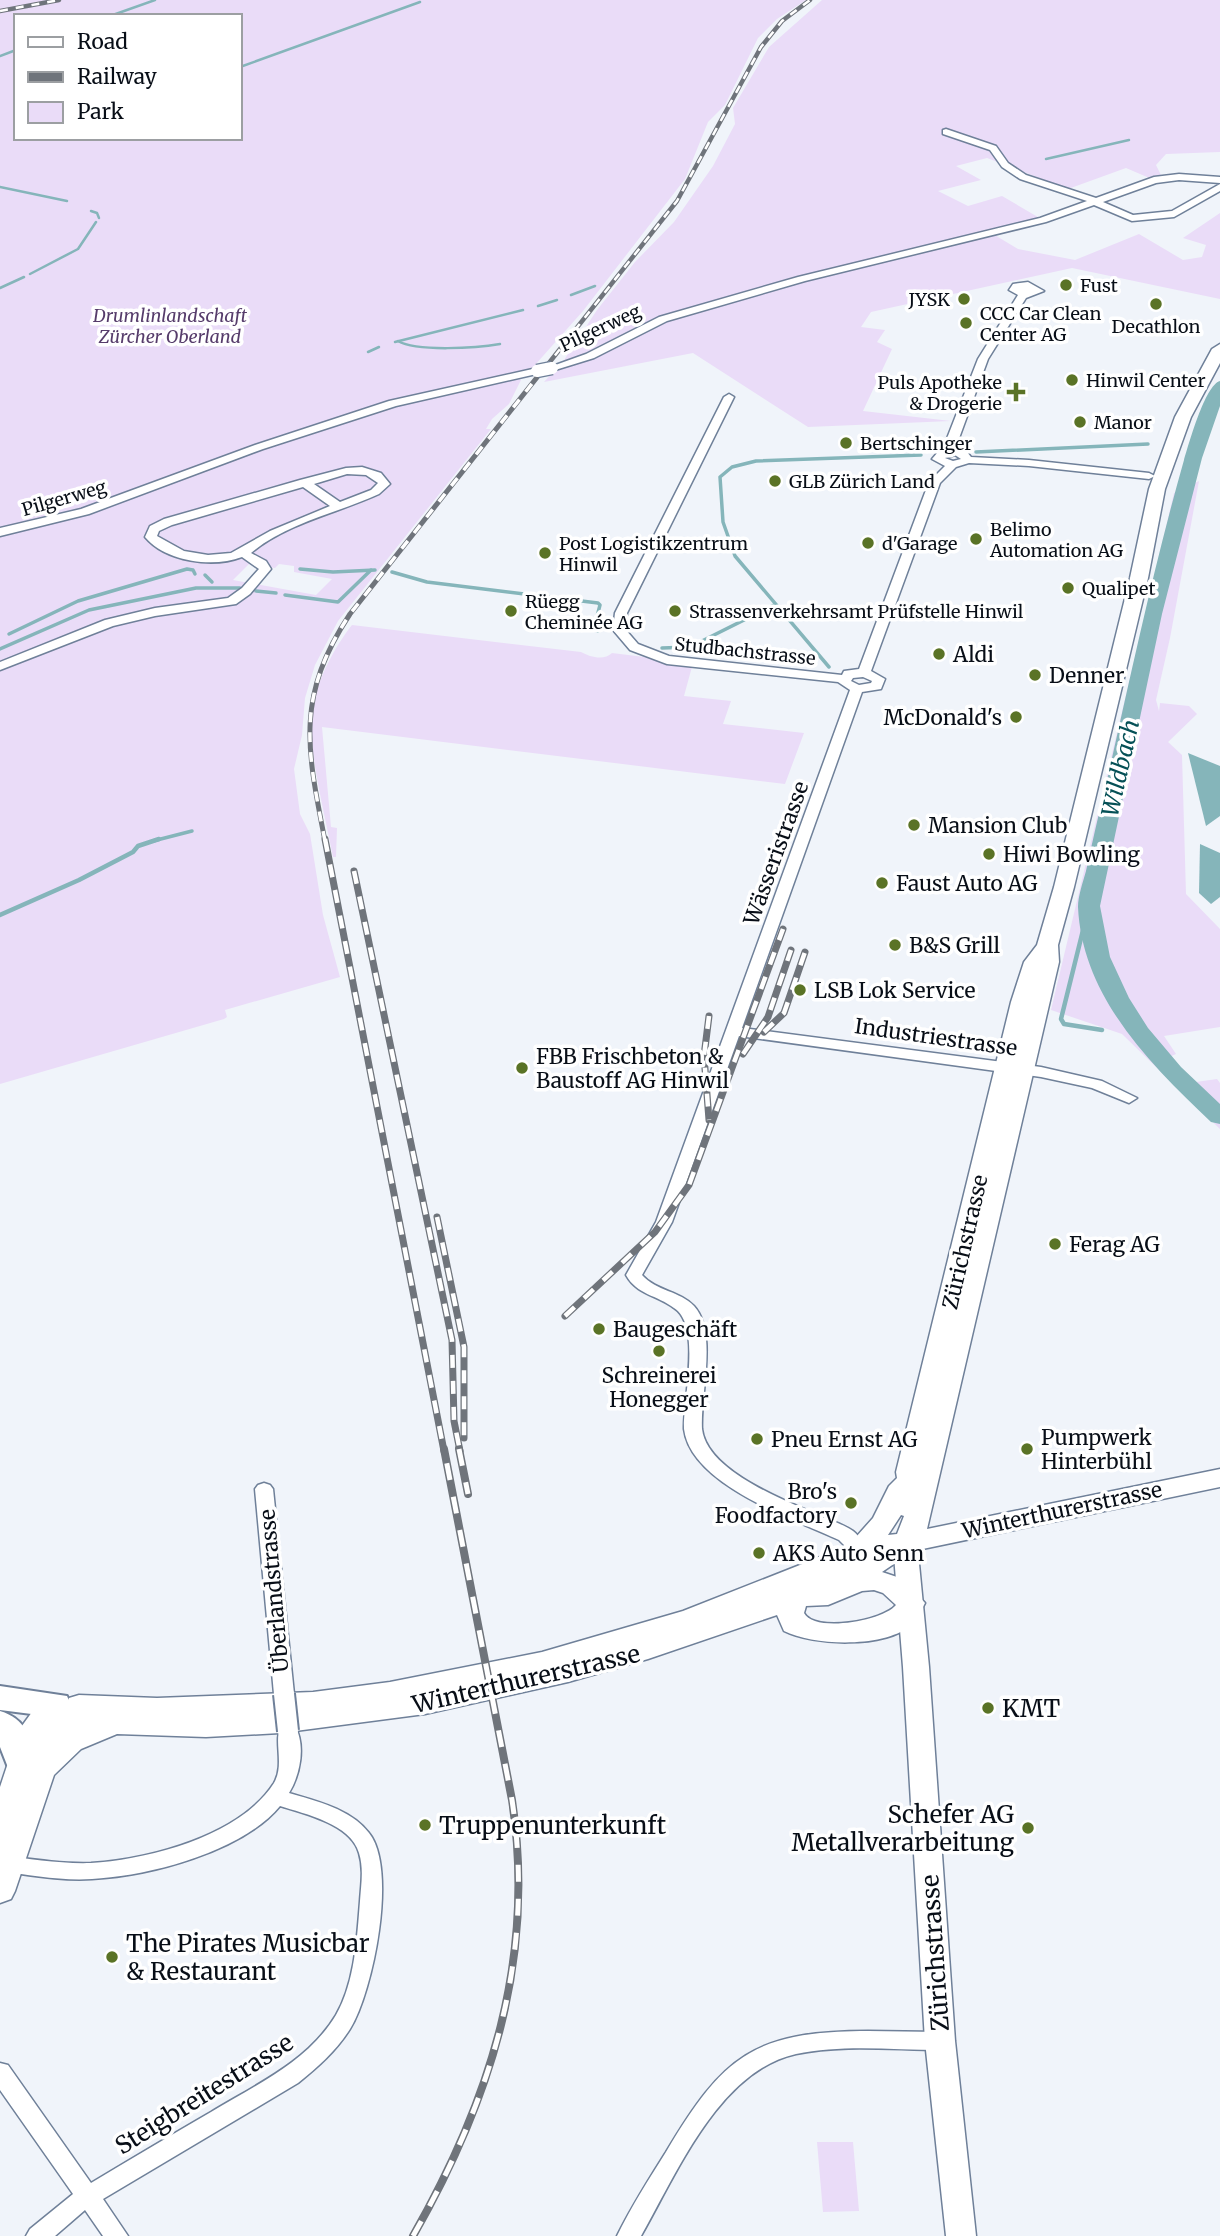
<svg xmlns="http://www.w3.org/2000/svg" width="1220" height="2236" viewBox="0 0 1220 2236" font-family="Merriweather,serif">
<rect width="100%" height="100%" fill="#f0f4fa"/>
<g fill="#eadcf8" fill-rule="evenodd">
<path d="M0 0H806L777 19 758 38 725 105 708 122 685 179 583 311 527 374 518 378 521 380 509 404 492 419 486 429H491L338 621 315 665 305 698 302 735 294 769 300 814 310 834 323 915 340 977 225 1010 227 1017 224 1019 0 1084ZM16 16H240V138H16ZM249 564 275 568 279 564 294 566V572L332 579 316 595 233 580Z"/>
<path d="M822 0H1220V152L1166 154 1156 165 1162 177 1154 180 1126 168 1068 189 987 158 956 166 981 180 938 191 968 206 1002 196 1043 220 993 234 1018 249 1075 260 1139 234 1183 260 1202 257 1206 245 1183 238 1220 213V299L1072 268 871 312 861 327 885 330 877 342 892 349 863 411 951 421 808 427 693 353 544 382 564 360 597 310 635 262 674 222 713 166 735 124 733 108 769 47Z"/>
<path d="M1199 481 1170 638 1156 700 1159 711 1160 703 1189 706 1197 714 1168 742 1182 755 1186 894 1220 929V1027L1164 1036 1176 1054 1169 1057 1196 1082 1217 1079 1220 1083V1129L1122 1034 1051 1010 1174 493Z"/>
<path d="M352 625 581 652C590 657 604 661 612 653L693 663 684 696 731 701 723 724 804 733 785 784 322 727 331 827 337 828 336 857H333C326 819 306 743 312 708 317 681 335 646 352 625Z"/>
<path d="M817 2142H853L859 2211 823 2212Z"/>
</g>
<g fill="#85b5ba">
<path d="M1188 753 1220 766V816L1206 826Z"/>
<path d="M1200 844 1220 853V897L1211 904 1199 893Z"/>
</g>
<g fill="none" stroke-linecap="round" stroke-linejoin="round">
<g stroke="#85b5ba" stroke-width="2.5">
<path d="M110 16 155 0"/>
<path d="M0 56 16 50"/>
<path d="M240 67 420 2"/>
<path d="M1046 159 1129 140"/>
<path d="M0 187 67 201"/>
<path d="M91 211 97 213 99 218"/>
<path d="M30 274 78 249 96 222"/>
<path d="M0 288 24 277"/>
<path d="M571 295 595 286"/>
<path d="M538 306 557 300"/>
<path d="M398 341C417 352 477 348 500 344"/>
<path d="M395 342 523 310"/>
<path d="M368 352 379 347"/>
</g>
<g stroke="#85b5ba" stroke-width="3.5">
<path d="M976 452 1148 444"/>
<path d="M300 569 333 572 375 570"/>
<path d="M392 572 427 582 598 603 600 605 595 624 598 631"/>
<path d="M205 575 212 582"/>
<path d="M256 591 276 593"/>
<path d="M285 595 338 602 371 570"/>
<path d="M9 634 78 601 187 569 193 570 195 574"/>
<path d="M662 648 690 647 774 605"/>
<path d="M0 649 89 610 196 588H240"/>
<path d="M829 667 735 556 723 522 720 477 732 467 756 461 921 455"/>
<path d="M153 841 192 831"/>
</g>
<g stroke="#85b5ba" stroke-width="4.5">
<path d="M1089 906 1061 1019 1064 1024 1102 1030"/>
<path d="M0 915 79 880 133 852 138 846 159 839"/>
</g>
<path fill="#85b5ba" fill-rule="evenodd" d="M1220 381V406L1202 458 1162 614 1100 906 1110 957 1129 998 1148 1028 1181 1067 1220 1104V1124L1211 1122C1151 1065 1082 997 1078 907 1078 896 1083 882 1086 871 1092 844 1098 816 1105 789 1130 679 1153 569 1184 460 1189 444 1205 385 1220 381Z"/>
<defs>
<g id="minor">
<path d="M946 129 996 146 1008 163 1026 175 1096 198 1154 177 1179 174 1220 177V183L1179 180 1156 183 1103 202 1133 215 1172 211 1220 184V191L1174 217 1132 221 1094 205 1046 222 805 281 667 321 594 358 552 371 547 368 586 354 659 317 798 277 1040 218 1087 201 1020 179 1002 167 990 150 943 134V130Z"/>
<path d="M1028 282 1044 291 1026 298 988 359 958 441 960 450 967 452 971 457 1029 460 1149 473 1155 476 1149 479 1029 466 969 463 956 467 940 483 871 671 885 679 881 689 862 692 742 1028 1041 1067 1102 1081 1137 1098 1129 1103 1092 1088 1041 1077 739 1036 672 1222 642 1275C656 1291 680 1291 694 1306 718 1332 700 1395 702 1429 707 1471 784 1500 818 1515 829 1520 843 1524 853 1531 861 1537 866 1549 861 1559H847L844 1545 839 1540C794 1519 691 1485 684 1429 683 1398 702 1326 674 1308 657 1295 637 1295 626 1275L656 1222 850 690 838 682 667 664 630 650 613 630 615 613 724 397 729 394 734 397 627 613 625 629 638 644 669 656 842 675 844 671 859 669 929 482 945 466 932 459 938 452 949 450 946 441 978 359 1018 295 1009 290 1013 284ZM955 455 961 459 953 461 945 458ZM863 677 872 681 871 683 859 685 851 681 853 678Z"/>
<path d="M537 368 541 369V373L396 406 263 449 89 514 0 536V528L81 509 255 445 389 401Z"/>
<path d="M362 467 381 473 390 484 379 494C338 513 286 523 251 553L266 561 271 569 250 594 236 604 155 616 113 626 0 670V662L105 620 155 608 228 598 242 588 259 569 242 557C213 568 166 562 145 537L150 526 164 519 300 480 346 468ZM347 474 366 475 378 483 371 490 340 502 314 484ZM303 487 330 506 270 531 231 553 208 555 184 551 157 536 159 531 172 525Z"/>
<path d="M264 1483 270 1485 273 1489 294 1694 291 1699 284 1701 277 1699 274 1694 255 1489 258 1485Z"/>
<path d="M288 1724 295 1726C306 1746 300 1775 289 1793 316 1801 351 1809 369 1833 398 1869 373 1992 350 2029 336 2051 318 2067 298 2083L103 2199 128 2236H103L85 2210 55 2236H26L30 2229 73 2194 0 2090V2063L8 2065 91 2183C131 2159 171 2135 211 2112 255 2085 308 2062 336 2015 355 1982 357 1938 360 1901 361 1885 364 1869 359 1853 351 1824 305 1814 280 1806 242 1852 149 1876 92 1879 61 1881 30 1875 0 1871V1855C30 1859 61 1864 91 1863 150 1859 240 1836 274 1783 285 1764 273 1741 281 1726Z"/>
<path d="M868 2031 940 2032 948 2035 951 2041 948 2047 940 2050C893 2050 843 2044 796 2054 719 2071 677 2173 641 2236H617C631 2207 649 2179 666 2152 723 2056 754 2031 868 2031Z"/>
</g>
<path id="tertiary" d="M905 1534 914 1537 917 1543 929 1667 955 2041 976 2236H946L925 2041 903 1667 893 1543 896 1537Z"/>
<path id="secondary" d="M1220 344V363L1191 417 1165 489 1148 578 1074 887 1058 945 1059 962 927 1529 1220 1469V1487L913 1551 882 1572 903 1579 925 1603C921 1611 917 1620 910 1626 883 1648 814 1646 784 1631L777 1615 648 1659 568 1682 425 1714 280 1733 206 1737 117 1734 81 1749 54 1775 15 1891 11 1899 0 1903V1787L19 1730 40 1701 55 1696 67 1703 69 1698 79 1695 157 1698 313 1692 390 1682 542 1652 683 1611 848 1546 873 1518 889 1486 897 1478 896 1472 1011 1002 1024 962 1037 945 1054 887 1130 578 1149 489 1175 417 1212 349ZM901 1515 904 1516 897 1534 888 1535ZM874 1590 883 1593 896 1605C883 1621 814 1633 804 1613L806 1606 828 1605 862 1591Z"/>
<g id="trunk">
<path d="M0 1686 67 1696 71 1705 67 1714 55 1717 0 1710Z"/>
<path d="M0 1711C26 1719 30 1737 38 1761L33 1770 21 1774 9 1770 0 1747Z"/>
</g>
</defs>
<use href="#minor" stroke="#6f8099" stroke-width="3"/>
<use href="#tertiary" stroke="#6f8099" stroke-width="3"/>
<use href="#secondary" stroke="#6f8099" stroke-width="3"/>
<use href="#trunk" stroke="#6f8099" stroke-width="4"/>
<use href="#minor" fill="#fff" fill-rule="evenodd"/>
<use href="#tertiary" fill="#fff" fill-rule="evenodd"/>
<use href="#secondary" fill="#fff" fill-rule="evenodd"/>
<use href="#trunk" fill="#fff" fill-rule="evenodd"/>
<defs>
<g id="rail-far3">
<path d="M0 11 59 0"/>
<path d="M545 368 677 201 761 47 782 21 810 0"/>
</g>
<path id="rail-far2" d="M325 841C307 749 295 697 350 614L546 366"/>
<g id="rail-far1">
<path d="M325 839 444 1451"/>
<path d="M354 871 452 1340 454 1421 460 1451"/>
<path d="M709 1016 704 1056 709 1120"/>
<path d="M764 1032 784 1013 805 952"/>
<path d="M743 1054 768 1017 791 950"/>
<path d="M437 1217 464 1347V1438"/>
<path d="M565 1316 655 1232 689 1185 783 929"/>
</g>
<g id="rail">
<path d="M459 1449 468 1494"/>
<path d="M413 2236C491 2099 536 1958 512 1800L444 1449"/>
</g>
</defs>
<use href="#rail-far3" stroke="#6f747b" stroke-width="4.5"/>
<use href="#rail-far2" stroke="#6f747b" stroke-width="5"/>
<use href="#rail-far1" stroke="#6f747b" stroke-width="7"/>
<use href="#rail" stroke="#6f747b" stroke-width="8"/>
<use href="#rail-far3" stroke="#fff" stroke-width="2.5" stroke-dasharray="8" stroke-linecap="butt"/>
<use href="#rail-far2" stroke="#fff" stroke-width="3.5" stroke-dasharray="10" stroke-linecap="butt"/>
<use href="#rail-far1" stroke="#fff" stroke-width="4.5" stroke-dasharray="13" stroke-linecap="butt"/>
<use href="#rail" stroke="#fff" stroke-width="5" stroke-dasharray="17" stroke-linecap="butt"/>
<defs>
<path id="minor-bridge-far1" d="M537 371 552 368"/>
<path id="minor-bridge" d="M284 1694 288 1731"/>
</defs>
<use href="#minor-bridge-far1" stroke="#6f8099" stroke-width="15" stroke-linecap="butt"/>
<use href="#minor-bridge" stroke="#6f8099" stroke-width="24" stroke-linecap="butt"/>
<use href="#minor-bridge-far1" stroke="#fff" stroke-width="12"/>
<use href="#minor-bridge" stroke="#fff" stroke-width="20"/>
</g>
<g fill="#5a7326" stroke="#fff" stroke-width="2.5">
<circle cx="1066" cy="285" r="7"/>
<circle cx="964" cy="299" r="7"/>
<circle cx="1156" cy="304" r="7"/>
<circle cx="966" cy="323" r="7"/>
<circle cx="1072" cy="380" r="7"/>
<path d="M1012.5 381.5h7v7h7v7h-7v7h-7v-7h-7v-7h7z"/>
<circle cx="1080" cy="422" r="7"/>
<circle cx="846" cy="443" r="7"/>
<circle cx="775" cy="481" r="7"/>
<circle cx="976" cy="539" r="7"/>
<circle cx="868" cy="543" r="7"/>
<circle cx="545" cy="553" r="7"/>
<circle cx="1068" cy="588" r="7"/>
<circle cx="511" cy="611" r="7"/>
<circle cx="675" cy="611" r="7"/>
<circle cx="939" cy="654" r="7"/>
<circle cx="1035" cy="675" r="7"/>
<circle cx="1016" cy="717" r="7"/>
<circle cx="914" cy="825" r="7"/>
<circle cx="989" cy="854" r="7"/>
<circle cx="882" cy="883" r="7"/>
<circle cx="895" cy="945" r="7"/>
<circle cx="800" cy="990" r="7"/>
<circle cx="522" cy="1068" r="7"/>
<circle cx="1055" cy="1244" r="7"/>
<circle cx="599" cy="1329" r="7"/>
<circle cx="659" cy="1351" r="7"/>
<circle cx="757" cy="1439" r="7"/>
<circle cx="1027" cy="1449" r="7"/>
<circle cx="851" cy="1503" r="7"/>
<circle cx="759" cy="1553" r="7"/>
<circle cx="988" cy="1708" r="7"/>
<circle cx="425" cy="1825" r="7"/>
<circle cx="1028" cy="1828" r="7"/>
<circle cx="112" cy="1957" r="7"/>
</g>
<g text-anchor="middle" dominant-baseline="central" stroke-width="7" stroke-linejoin="round" paint-order="stroke">
<g font-size="18" fill="#080e17" stroke="#fff" text-anchor="start">
<text x="1080" y="285">Fust</text>
<text x="950" y="299" text-anchor="end">JYSK</text>
<text x="980" y="313">CCC Car Clean<tspan x="980" dy="21">Center AG</tspan></text>
<text x="1156" y="326" text-anchor="middle">Decathlon</text>
<text x="1086" y="380">Hinwil Center</text>
<text x="1002" y="382" text-anchor="end">Puls Apotheke<tspan x="1002" dy="21">&amp; Drogerie</tspan></text>
<text x="1094" y="422">Manor</text>
<text x="860" y="443">Bertschinger</text>
<text x="789" y="481">GLB Zürich Land</text>
<text x="990" y="529">Belimo<tspan x="990" dy="21">Automation AG</tspan></text>
<text x="559" y="543">Post Logistikzentrum<tspan x="559" dy="21">Hinwil</tspan></text>
<text x="882" y="543">d'Garage</text>
<text x="1082" y="588">Qualipet</text>
<text x="525" y="601">Rüegg<tspan x="525" dy="21">Cheminée AG</tspan></text>
<text x="689" y="611">Strassenverkehrsamt Prüfstelle Hinwil</text>
</g>
<g font-size="18" font-style="italic" fill="#563c6b" stroke="#fff">
<text x="170" y="315">Drumlinlandschaft<tspan x="170" dy="21">Zürcher Oberland</tspan></text>
</g>
<g font-size="18" fill="#080e17" stroke="#fff">
<text transform="translate(600 328) rotate(-25)">Pilgerweg</text>
<text transform="translate(64 498) rotate(-16)">Pilgerweg</text>
<text transform="translate(745 651) rotate(6)">Studbachstrasse</text>
</g>
<g font-size="21" fill="#080e17" stroke="#fff" text-anchor="start">
<text x="953" y="654">Aldi</text>
<text x="1049" y="675">Denner</text>
<text x="1002" y="717" text-anchor="end">McDonald's</text>
<text x="928" y="825">Mansion Club</text>
<text x="1003" y="854">Hiwi Bowling</text>
<text x="896" y="883">Faust Auto AG</text>
<text x="909" y="945">B&amp;S Grill</text>
<text x="814" y="990">LSB Lok Service</text>
<text x="536" y="1056">FBB Frischbeton &amp;<tspan x="536" dy="24">Baustoff AG Hinwil</tspan></text>
<text x="1069" y="1244">Ferag AG</text>
<text x="613" y="1329">Baugeschäft</text>
<text x="659" y="1375" text-anchor="middle">Schreinerei<tspan x="659" dy="24">Honegger</tspan></text>
<text x="1041" y="1437">Pumpwerk<tspan x="1041" dy="24">Hinterbühl</tspan></text>
<text x="771" y="1439">Pneu Ernst AG</text>
<text x="837" y="1491" text-anchor="end">Bro's<tspan x="837" dy="24">Foodfactory</tspan></text>
<text x="773" y="1553">AKS Auto Senn</text>
</g>
<g font-size="21" fill="#080e17" stroke="#fff">
<text transform="translate(776 853) rotate(-70)">Wässeristrasse</text>
<text transform="translate(936 1037) rotate(8)">Industriestrasse</text>
<text transform="translate(965 1242) rotate(-77)">Zürichstrasse</text>
<text transform="translate(1062 1510) rotate(-12)">Winterthurerstrasse</text>
<text transform="translate(274 1591) rotate(-95)">Überlandstrasse</text>
</g>
<g font-size="23" font-style="italic" fill="#055056" stroke="#fff">
<text transform="translate(1120 768) rotate(-77)">Wildbach</text>
</g>
<g font-size="24" fill="#080e17" stroke="#fff">
<text transform="translate(526 1679) rotate(-13)">Winterthurerstrasse</text>
<text transform="translate(935 1953) rotate(-94)">Zürichstrasse</text>
<text transform="translate(204 2094) rotate(-32)">Steigbreitestrasse</text>
</g>
<g font-size="24" fill="#080e17" stroke="#fff" text-anchor="start">
<text x="1002" y="1708">KMT</text>
<text x="1014" y="1814" text-anchor="end">Schefer AG<tspan x="1014" dy="28">Metallverarbeitung</tspan></text>
<text x="439" y="1825">Truppenunterkunft</text>
<text x="126" y="1943">The Pirates Musicbar<tspan x="126" dy="28">&amp; Restaurant</tspan></text>
</g>
</g>
<rect x="14" y="14" width="228" height="126" fill="#ffffff" stroke="#9c9fa2" stroke-width="2"/>
<rect x="28" y="37" width="35" height="10" fill="#ffffff" stroke="#9c9fa2" stroke-width="2"/>
<text x="77" y="49" font-size="21" fill="#080e17">Road</text>
<rect x="28" y="72" width="35" height="10" fill="#6f747b" stroke="#9c9fa2" stroke-width="2"/>
<text x="77" y="84" font-size="21" fill="#080e17">Railway</text>
<rect x="28" y="102" width="35" height="21" fill="#eadcf8" stroke="#9c9fa2" stroke-width="2"/>
<text x="77" y="119" font-size="21" fill="#080e17">Park</text>
</svg>
